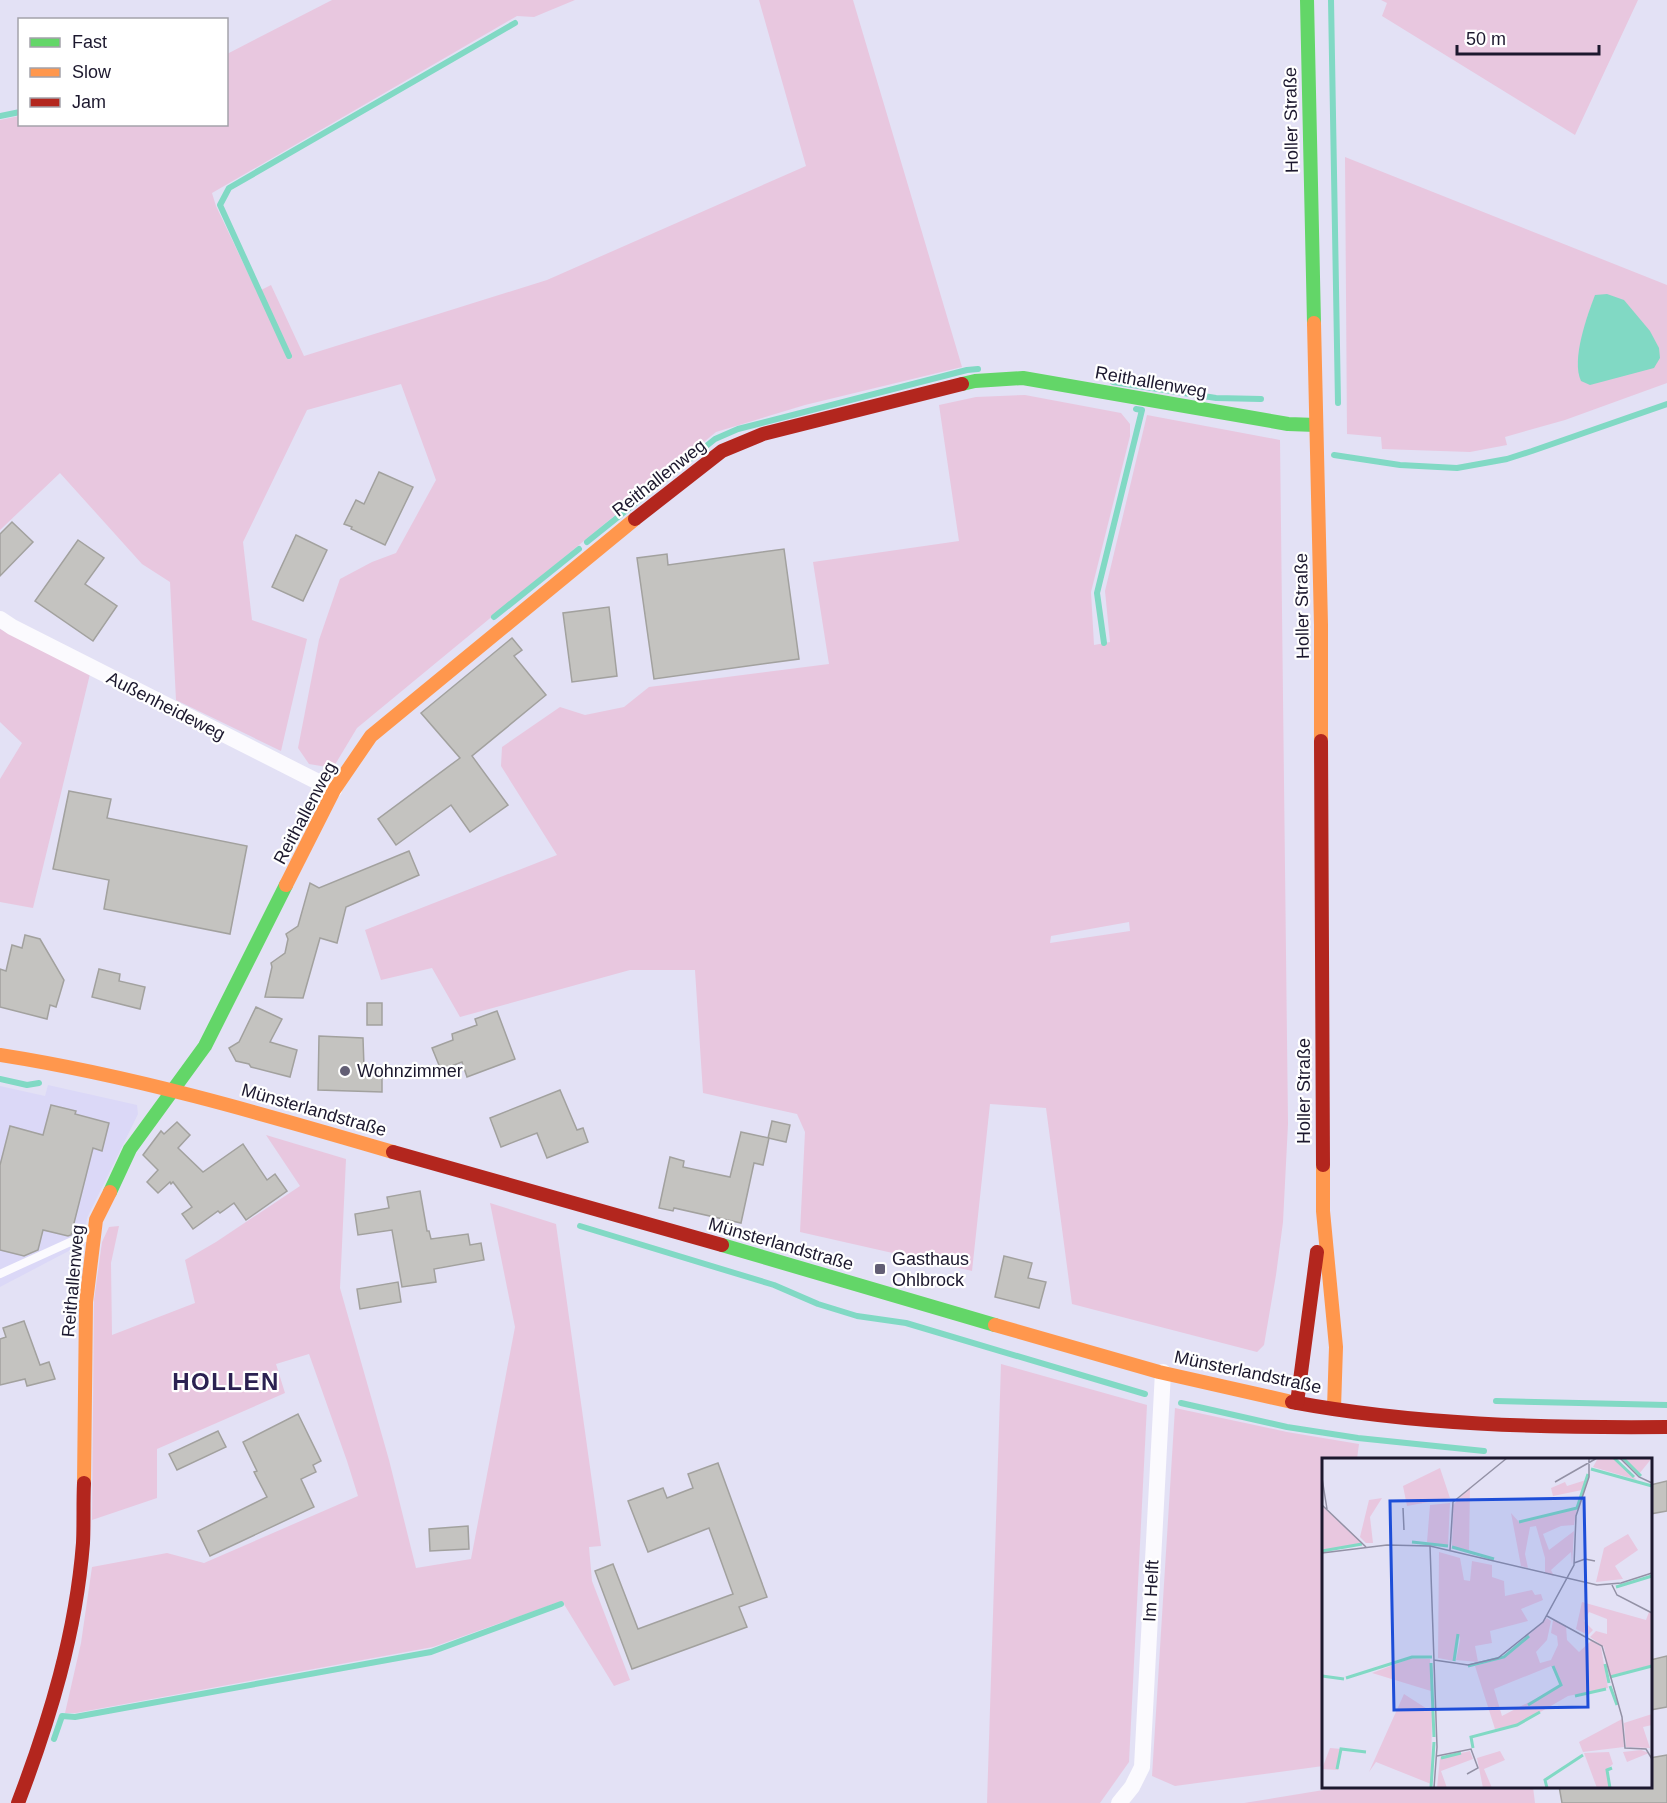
<svg xmlns="http://www.w3.org/2000/svg" width="1667" height="1803" viewBox="0 0 1667 1803" font-family="Helvetica,sans-serif">
<rect width="100%" height="100%" fill="#e3e1f5"/>
<path fill="#dbd8f7" d="M48 1085 137 1105 138 1114 87 1218 82 1244 0 1287V1086L45 1096Z"/>
<g fill="#e8c7df" fill-rule="evenodd">
<path d="M332 0H575L534 17 517 16 212 193 216 206 257 292 271 285 304 356 547 280 806 166 759 0H853L962 367 805 405 716 432 357 728 333 768 309 764 298 748 319 640 340 579 372 562 396 553 436 480 401 384 307 410 243 542 252 620 307 639 281 751 176 700 170 582 142 564 60 473 0 530V120L19 116 20 124H226L227 54Z"/>
<path d="M1381 0H1638L1575 135 1382 16 1387 3Z"/>
<path d="M1345 157 1667 285V383L1565 420 1505 437 1507 445 1470 452 1382 449 1381 437 1347 434Z"/>
<path d="M1025 395 1121 413 1130 424V436L1091 592 1094 645 1110 642 1105 591 1147 415 1280 440 1288 1124 1283 1222 1276 1275 1264 1345 1257 1352 1072 1304 1046 1108 990 1104 972 1271 800 1232 805 1132 797 1114 703 1093 695 970H630L460 1017 432 968 381 980 365 930 557 855 501 766 502 747 560 707 585 715 624 707 649 687 829 664 813 562 959 541 939 405 976 397ZM1129 922 1130 931 1050 943 1051 936Z"/>
<path d="M0 629 90 674 33 908 0 902V779L22 743 0 722Z"/>
<path d="M266 1135 346 1159 340 1288 389 1460 416 1568 471 1559 515 1327 490 1203 556 1224 601 1546 589 1547 592 1581 630 1680 614 1686 562 1601 433 1647 76 1713H65L81 1643 92 1567 167 1553 204 1563 358 1496 347 1461 309 1354 276 1364 285 1393 157 1449V1498L92 1520 94 1300 102 1242 109 1227 119 1226 111 1263 112 1335 195 1303 185 1260 216 1242 300 1186Z"/>
<path d="M1001 1364 1147 1405 1129 1762 1100 1803H987Z"/>
<path d="M1175 1408 1287 1432 1359 1444 1357 1459 1324 1460 1323 1766 1175 1786 1152 1776Z"/>
<path d="M1348 1786 1533 1787 1535 1803H1244Z"/>
</g>
<path fill="#81d9c4" d="M1607 294 1624 300 1650 331 1659 348 1660 358 1654 368 1590 385 1581 381C1571 360 1587 316 1595 295Z"/>
<g fill="none" stroke-linecap="round" stroke-linejoin="round">
<g stroke="#81d9c4" stroke-width="6">
<path d="M1331 0 1338 403"/>
<path d="M0 116 20 112"/>
<path d="M289 356 220 205 229 188 515 23"/>
<path d="M1113 382 1216 398 1261 399"/>
<path d="M1334 455 1400 465 1457 468 1507 459 1532 451 1667 404"/>
<path d="M587 542 715 439 738 429 967 370 978 369"/>
<path d="M494 617 579 549"/>
<path d="M1104 643 1097 593 1142 410 1136 409"/>
<path d="M0 1079 27 1085 39 1083"/>
<path d="M580 1226 774 1285 818 1304 857 1316 906 1323 1145 1394"/>
<path d="M1496 1401 1667 1405"/>
<path d="M1181 1403 1287 1427 1358 1438 1484 1451"/>
<path d="M54 1739 62 1716 75 1717 431 1652 561 1604"/>
</g>
</g>
<g fill="#c4c3c0" stroke="#a2a19e" stroke-width="1.5">
<path d="M379 472 413 487 385 545 351 529 352 527 344 524 356 500 364 504Z"/>
<path d="M12 522 33 542 0 576V534Z"/>
<path d="M296 535 327 550 303 601 272 587Z"/>
<path d="M78 540 104 558 85 584 117 606 93 641 35 601Z"/>
<path d="M784 549 799 659 654 679 637 558 667 554 668 565Z"/>
<path d="M609 607 617 676 572 682 563 613Z"/>
<path d="M512 638 522 650 514 656 546 695 472 756 508 805 470 832 451 805 396 845 378 819 460 758 421 713Z"/>
<path d="M69 791 111 799 107 818 247 846 230 934 104 909 109 880 53 869Z"/>
<path d="M409 851 419 875 346 907 337 943 320 938 303 998 265 997 272 967 271 963 285 953 288 939 286 934 298 926 310 883 319 888Z"/>
<path d="M25 935 40 939 64 980 56 1007 50 1005 47 1019 0 1007V969L6 971 12 945 22 948Z"/>
<path d="M99 969 120 974 119 981 145 987 140 1009 92 997Z"/>
<rect x="367" y="1003" width="15" height="22"/>
<path d="M256 1007 282 1019 270 1042 297 1050 290 1077 251 1067 249 1064 236 1061 229 1048 239 1042Z"/>
<path d="M497 1011 515 1059 467 1077 462 1062 441 1070 432 1048 453 1040 452 1034 477 1025 475 1019Z"/>
<path d="M319 1036 363 1038 364 1067 382 1068V1092L318 1090Z"/>
<path d="M560 1090 577 1130 583 1128 588 1142 547 1158 537 1133 501 1147 490 1118Z"/>
<path d="M51 1105 76 1111 75 1114 109 1123 102 1151 93 1148 71 1235 68 1236 43 1230 38 1250 24 1256 0 1250V1165L10 1126 43 1135Z"/>
<path d="M772 1121 790 1125 786 1142 768 1138Z"/>
<path d="M177 1122 190 1135 178 1148 203 1172 243 1144 267 1180 275 1174 287 1191 246 1220 234 1203 220 1213 218 1211 193 1229 182 1214 192 1207 173 1182 171 1184 170 1182 158 1193 147 1182 158 1170 143 1155 161 1131 164 1134Z"/>
<path d="M741 1132 769 1138 763 1165 754 1163 741 1223 674 1208 673 1211 659 1208 670 1157 684 1161 683 1167 730 1177Z"/>
<path d="M420 1191 427 1231H429L431 1239 468 1234 470 1245 481 1243 484 1260 434 1269 436 1282 402 1287 392 1230 358 1235 355 1214 389 1208 387 1197Z"/>
<path d="M1004 1256 1032 1263 1028 1278 1046 1282 1039 1308 995 1297Z"/>
<path d="M398 1282 401 1302 360 1309 357 1289Z"/>
<path d="M24 1321 40 1365 49 1362 55 1379 27 1386 25 1379 0 1385V1339L6 1337 3 1328Z"/>
<path d="M298 1414 321 1461 313 1465 316 1472 301 1479 314 1507 210 1556 198 1531 267 1497 254 1472 257 1471 243 1442Z"/>
<path d="M218 1431 226 1447 177 1470 169 1454Z"/>
<path d="M718 1463 767 1597 739 1607 747 1627 632 1669 595 1571 613 1564 638 1629 733 1594 709 1528 648 1552 628 1501 663 1488 667 1498 693 1488 688 1474Z"/>
<path d="M1667 1481V1511L1650 1514V1485Z"/>
<path d="M468 1526 469 1549 430 1551 429 1529Z"/>
<path d="M1667 1656V1707L1650 1710V1660Z"/>
<path d="M1667 1755V1803H1562L1559 1786H1650V1758Z"/>
</g>
<g fill="none" stroke-linecap="round" stroke-linejoin="round">
<path stroke="#fbfafe" stroke-width="8" d="M0 1274 79 1238H93"/>
<g stroke="#fbfafe" stroke-width="16">
<path d="M0 619 12 627 334 790"/>
<path d="M1119 1803 1132 1787 1142 1767 1163 1372"/>
</g>
<g stroke="#63d668" stroke-width="14">
<path d="M1307 0 1314 323"/>
<path d="M962 384 975 381 1023 378 1288 424 1316 425"/>
<path d="M110 1192 130 1149 205 1046 286 885"/>
<path d="M722 1245 995 1325"/>
</g>
<g stroke="#ff974d" stroke-width="14">
<path d="M1314 323 1321 625V741"/>
<path d="M286 885 334 790 371 736 635 519"/>
<path d="M0 1055C134 1076 263 1114 393 1152"/>
<path d="M1323 1165V1211L1336 1347 1334 1408"/>
<path d="M995 1325 1159 1372 1292 1402"/>
<path d="M84 1483 86 1302 96 1220 110 1192"/>
</g>
<g stroke="#b3261e" stroke-width="14">
<path d="M635 519 722 451 763 434 962 384"/>
<path d="M1321 741 1323 1165"/>
<path d="M393 1152 722 1245"/>
<path d="M1292 1402C1415 1425 1542 1428 1667 1427"/>
<path d="M1297 1403 1317 1252"/>
<path d="M18 1803C50 1719 76 1633 83 1543 84 1523 83 1503 84 1483"/>
</g>
</g>
<g fill="#625e74" stroke="#fff" stroke-width="2">
<circle cx="345" cy="1071" r="6"/>
<rect x="874" y="1263" width="12" height="12" rx="3"/>
</g>
<g text-anchor="middle" dominant-baseline="central" stroke-width="4.5" stroke-linejoin="round" paint-order="stroke">
<g font-size="18" fill="#1c182e" stroke="#fff">
<text transform="translate(1291 120) rotate(-91)">Holler Straße</text>
<text transform="translate(1151 382) rotate(10)">Reithallenweg</text>
<text transform="translate(659 478) rotate(-38)">Reithallenweg</text>
<text transform="translate(1302 606) rotate(-91)">Holler Straße</text>
<text transform="translate(166 706) rotate(27)">Außenheideweg</text>
<text transform="translate(305 813) rotate(-62)">Reithallenweg</text>
<text transform="translate(1304 1091) rotate(-90)">Holler Straße</text>
<text transform="translate(314 1110) rotate(16)">Münsterlandstraße</text>
<text transform="translate(781 1244) rotate(16)">Münsterlandstraße</text>
<text transform="translate(73 1281) rotate(-85)">Reithallenweg</text>
<text transform="translate(1248 1372) rotate(12)">Münsterlandstraße</text>
<text transform="translate(1151 1591) rotate(-87)">Im Helft</text>
</g>
<g font-size="18" fill="#1c182e" stroke="#fff" text-anchor="start">
<text x="357" y="1071">Wohnzimmer</text>
<text x="892" y="1259">Gasthaus<tspan x="892" dy="21">Ohlbrock</tspan></text>
</g>
<g font-size="24" font-weight="bold" letter-spacing="1.5" fill="#2b2151" stroke="#fff">
<text x="226" y="1381">HOLLEN</text>
</g>
</g>
<g transform="translate(1322 1458)">
<rect width="330" height="330" fill="#e3e1f5"/>
<path d="M276 0H292L315 22 271 9ZM330 0 317 16 302 0ZM118 10 128 40 85 48 81 28ZM264 22 260 32 231 38 229 30 243 24 245 28ZM148 29 147 93 130 88 131 47ZM60 40 48 59 51 85H44L38 79 47 42ZM128 45 126 88 105 84 108 47ZM0 48 41 85 0 92ZM255 50 252 67 239 68 221 76 227 92 252 73 250 107 249 94 229 112 232 118 223 115V100L214 68 208 69 203 96 206 110 199 108 189 55 197 64ZM306 76 316 92 293 108 301 121 274 124 282 90ZM117 94 138 100 142 122 148 123 150 103 170 107V119L182 123 183 138 210 132 213 137 219 136 221 142 199 151 206 163 168 173 170 185 153 188 156 204 134 202 138 182 137 176 132 203 116 200ZM260 144 324 162 327 154 330 156V207L287 218 282 189 268 179 274 173 285 176V161L267 154 262 163 271 172 266 177 254 171ZM225 160 229 163 225 182 214 194 218 205 229 202 236 187 235 178 229 175 231 162 244 168 245 182 257 194 270 182 279 189 286 230 246 238 194 268 173 271 153 208 182 200ZM229 208 240 227 180 258 172 231ZM90 200 108 201 109 233 50 215ZM82 236 110 254 109 326 54 304 47 314ZM330 256V267L321 269 328 290 304 289 302 265ZM300 261 302 289 261 294 257 284ZM8 290 20 291 16 312 0 311ZM319 292 327 295 305 304 301 294ZM148 293 151 301 119 313 125 330H115L118 300ZM178 293 183 302 162 311 170 330H161L155 300ZM287 294 291 306 284 312 288 330H275L262 295Z" fill="#e8c7df" fill-rule="evenodd"/>
<path fill="none" stroke="#81d9c4" stroke-width="3" d="M292 0 312 19M301 0 319 18M269 11 330 28M197 64 255 50 266 16M90 84 126 88M130 89 172 101M0 93 40 86M294 129 330 118M132 203 136 176M109 205 112 279M283 206 287 225M146 208 182 199 207 178M0 218 22 221M288 219 330 208M24 220 90 199H110M288 228 295 247M253 238 284 231M206 247 239 227 231 208M151 290 149 279 195 267 218 254M119 300 139 295M15 311 19 291 44 294M109 330 112 284M225 330 223 322 261 297M288 330 285 312 290 310"/>
<path fill="none" stroke="#9391a5" stroke-width="1.5" d="M298 0 317 19 330 25M0 20 5 51M233 24 275 0M0 47 44 89M81 50 82 72M108 88 115 289 112 330M128 92 131 44 185 0M0 95 65 87 108 88 275 127 299 125 330 115M252 105 263 101 273 103M290 127 295 137 330 155M225 158 280 188 300 259 303 290 324 291 330 301M112 202 146 207 176 200 221 164 252 107 254 58 267 19V0M115 298 149 291 156 310 145 316"/>
<path fill="#1d4ed8" fill-opacity="0.15" stroke="#1d4ed8" stroke-width="3" d="M262 40 266 249 72 252 68 43Z"/>
<rect width="330" height="330" fill="none" stroke="#1c182e" stroke-width="3"/>
</g>
<rect x="18" y="18" width="210" height="108" fill="#ffffff" stroke="#a4a3ab" stroke-width="1.5"/>
<rect x="30" y="38" width="30" height="9" fill="#63d668" stroke="#a4a3ab" stroke-width="1.5"/>
<text x="72" y="48" font-size="18" fill="#1c182e">Fast</text>
<rect x="30" y="68" width="30" height="9" fill="#ff974d" stroke="#a4a3ab" stroke-width="1.5"/>
<text x="72" y="78" font-size="18" fill="#1c182e">Slow</text>
<rect x="30" y="98" width="30" height="9" fill="#b3261e" stroke="#a4a3ab" stroke-width="1.5"/>
<text x="72" y="108" font-size="18" fill="#1c182e">Jam</text>
<path d="M1457 45v9h142v-9" fill="none" stroke="#1c182e" stroke-width="3"/>
<text x="1466" y="45" font-size="18" fill="#1c182e" stroke="#ffffff" stroke-width="4.5" paint-order="stroke">50 m</text>
</svg>
